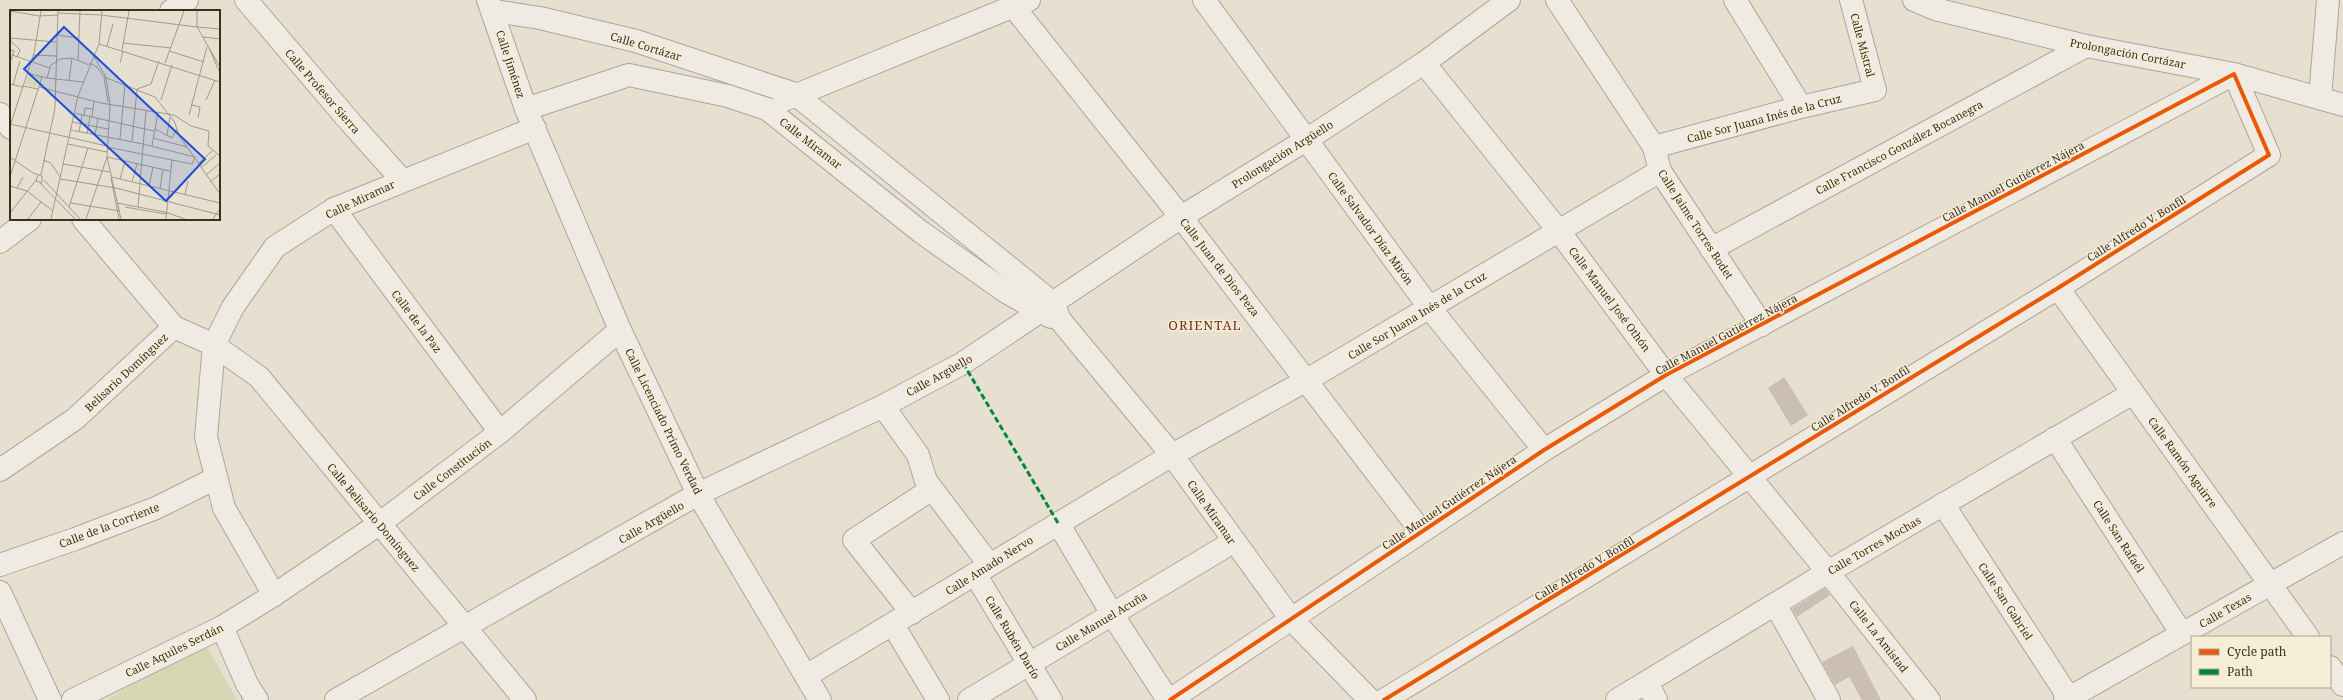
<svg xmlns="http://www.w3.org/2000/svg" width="2343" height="700" viewBox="0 0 2343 700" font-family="'Noto Serif',serif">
<rect width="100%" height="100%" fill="#e7e0d1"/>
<path fill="#d6d7b3" d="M205 643 237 700H106Z"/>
<g fill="#cbbfb2">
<path d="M1784 377 1808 415 1791 426 1768 388Z"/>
<path d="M1825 588 1830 595 1797 617 1792 609Z"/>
<path d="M1853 646 1881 700H1862L1849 677 1835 685 1822 662Z"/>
</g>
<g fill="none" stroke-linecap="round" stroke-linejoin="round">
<defs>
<g id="minor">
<path d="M246 0 351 123 402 180"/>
<path d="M488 0 526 109 620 330 698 494 820 700"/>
<path d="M1204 0 1429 307 1544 450"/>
<path d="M1557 0 1654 147 1660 171 1762 325"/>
<path d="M1735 0 1801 107"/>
<path d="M1914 0 1935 9 2086 46 2234 74 2343 105"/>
<path d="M1013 6 1181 217 1421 531"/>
<path d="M171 11 187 0"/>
<path d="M494 11 540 18 636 41 795 94 1053 303 1060 320 1172 455 1291 619 1370 700"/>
<path d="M1424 63 1558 230 1666 375 1828 572 1929 700"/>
<path d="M2320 98 2328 0"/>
<path d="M784 100 1029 0"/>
<path d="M526 109 629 75 728 96 767 109 921 232 1006 292 1051 317"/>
<path d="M0 114 11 128"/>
<path d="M1654 147 1801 107 1875 90 1851 0"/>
<path d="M334 209 500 432"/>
<path d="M83 219 174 327 214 345 259 377 525 700"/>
<path d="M0 242 30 219"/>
<path d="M1711 249 2086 46"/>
<path d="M2058 288 2308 637"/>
<path d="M883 406 918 455 926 481 989 564"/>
<path d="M2055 438 2182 634"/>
<path d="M0 470 75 419 174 327"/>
<path d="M1943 504 2069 698"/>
<path d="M1058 523 1112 614 1168 700"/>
<path d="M0 565 75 539 156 508 216 478"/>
<path d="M975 574 1051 700"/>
<path d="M0 592 50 700"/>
<path d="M274 595 224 508 206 437 214 345 233 307 275 247 334 209 535 128"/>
<path d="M1775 604 1829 700"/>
<path d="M912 613 854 540 932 489"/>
<path d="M893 625 938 700"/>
<path d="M222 627 247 684 257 700"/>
<path d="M2330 667 2343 685"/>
<path d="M806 676 1172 455 1307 380 1660 171"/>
<path d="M1647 682 1656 700"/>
<path d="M73 700 222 627 274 595 379 524 500 432 620 330"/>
<path d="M336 700 698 494 883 406 963 363 1181 217 1306 140 1424 63 1509 0"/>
<path d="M969 700 1233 542"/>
<path d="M1170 700 1544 450 1666 375 2234 74 2269 155 2058 288 1384 700"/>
<path d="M1617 700 1828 572 2133 393"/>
<path d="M2065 700 2343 543"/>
</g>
</defs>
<use href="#minor" stroke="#ada599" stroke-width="24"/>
<use href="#minor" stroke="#efebe3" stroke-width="22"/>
<path stroke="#00873e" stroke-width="3" stroke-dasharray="6 3" stroke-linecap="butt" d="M963 363 1058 523"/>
<defs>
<path id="cycleway" d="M1170 700 1544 450 1666 375 2234 74 2269 155 2058 288 1384 700"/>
</defs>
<use href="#cycleway" stroke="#f7eed8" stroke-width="6"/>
<use href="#cycleway" stroke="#e8590c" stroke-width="4"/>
</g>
<g text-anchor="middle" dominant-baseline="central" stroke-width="3" stroke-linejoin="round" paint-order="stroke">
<g font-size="11" fill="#3d2e20" stroke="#f7eed8">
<text transform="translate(1863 45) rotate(75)">Calle Mistral</text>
<text transform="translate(646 46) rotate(17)">Calle Cortázar</text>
<text transform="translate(2128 53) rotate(11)">Prolongación Cortázar</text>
<text transform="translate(511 64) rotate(72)">Calle Jiménez</text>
<text transform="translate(323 91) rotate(49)">Calle Profesor Sierra</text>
<text transform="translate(1764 118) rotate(-15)">Calle Sor Juana Inés de la Cruz</text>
<text transform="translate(811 143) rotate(38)">Calle Miramar</text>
<text transform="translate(1899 147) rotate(-28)">Calle Francisco González Bocanegra</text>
<text transform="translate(1282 154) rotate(-32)">Prolongación Argüello</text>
<text transform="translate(2013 181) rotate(-28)">Calle Manuel Gutiérrez Nájera</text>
<text transform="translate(360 199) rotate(-25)">Calle Miramar</text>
<text transform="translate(1696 224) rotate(57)">Calle Jaime Torres Bodet</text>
<text transform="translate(1371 228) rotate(54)">Calle Salvador Díaz Mirón</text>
<text transform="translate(2136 228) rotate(-32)">Calle Alfredo V. Bonfil</text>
<text transform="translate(1220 267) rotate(52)">Calle Juan de Dios Peza</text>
<text transform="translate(1610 299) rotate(53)">Calle Manuel José Othón</text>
<text transform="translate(1417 315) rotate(-31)">Calle Sor Juana Inés de la Cruz</text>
<text transform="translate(417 321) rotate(53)">Calle de la Paz</text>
<text transform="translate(1726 334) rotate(-28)">Calle Manuel Gutiérrez Nájera</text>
<text transform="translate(126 372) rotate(-43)">Belisario Domínguez</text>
<text transform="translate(939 375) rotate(-29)">Calle Argüello</text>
<text transform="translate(1860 398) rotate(-32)">Calle Alfredo V. Bonfil</text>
<text transform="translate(664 421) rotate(64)">Calle Licenciado Primo Verdad</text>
<text transform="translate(2183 462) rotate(54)">Calle Ramón Aguirre</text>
<text transform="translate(452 469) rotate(-37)">Calle Constitución</text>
<text transform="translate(1449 502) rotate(-34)">Calle Manuel Gutiérrez Nájera</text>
<text transform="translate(1212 512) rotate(55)">Calle Miramar</text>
<text transform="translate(374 517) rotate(50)">Calle Belisario Domínguez</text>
<text transform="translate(651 522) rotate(-30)">Calle Argüello</text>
<text transform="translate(109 525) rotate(-21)">Calle de la Corriente</text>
<text transform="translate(2119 536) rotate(57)">Calle San Rafaél</text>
<text transform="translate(1874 545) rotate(-30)">Calle Torres Mochas</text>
<text transform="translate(989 565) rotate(-32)">Calle Amado Nervo</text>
<text transform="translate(1584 568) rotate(-31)">Calle Alfredo V. Bonfil</text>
<text transform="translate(2006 601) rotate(57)">Calle San Gabriel</text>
<text transform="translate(2225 610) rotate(-30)">Calle Texas</text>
<text transform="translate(1101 621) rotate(-31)">Calle Manuel Acuña</text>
<text transform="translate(1879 636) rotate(52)">Calle La Amistad</text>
<text transform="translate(1013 637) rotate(59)">Calle Rubén Darío</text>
<text transform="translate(174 650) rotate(-26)">Calle Aquiles Serdán</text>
</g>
<g font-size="13" letter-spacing="1" fill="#6b2e1e" stroke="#f7eed8">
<text x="1205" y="325">ORIENTAL</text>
</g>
</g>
<g transform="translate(10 10)">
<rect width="210" height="210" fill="#e7e0d1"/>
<path d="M18 65 30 67 27 77 15 74Z" fill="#d6d7b3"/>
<path fill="none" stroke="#a3998a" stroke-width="1" d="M0 1 29 6 48 5M187 1V17L210 19M48 3 91 5 187 17 210 57M0 14 1 1M47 25 68 28M193 27 210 29M0 28 46 32M0 30 10 40 7 47M113 33 161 38M89 34 210 72M97 36 103 14M199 38 210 63M0 40 4 41 0 53M112 40 119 1M159 41 194 52M2 45 40 58M23 45 46 46M83 45 96 67 100 95 97 147 111 209M68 50 70 1M79 53 87 57 94 67 98 92M110 53 113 41M155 53 174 1M17 63 37 68 73 72M94 67 145 87 164 111 170 127 210 184M37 68 41 55 50 49 62 48 79 55M59 71 62 48M0 74 13 77M3 75 10 51M13 76 28 79M29 77 91 93 164 105 181 116 199 121 198 136 210 146M151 90 162 55M196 90 205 70M182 95 190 97 188 108M64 103 144 121M74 105 75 98 82 99M179 105 197 37M82 107 84 91M62 112 98 119M0 114 97 136M0 116 24 43 31 1M145 119 162 128 167 119M61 120 133 134 185 147 182 154 97 137M69 122 72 105M77 124 80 107M85 125 88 108M157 125 160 107M143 128 177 137M110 129 115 74M122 131 127 79 141 74 149 51M58 134 97 142M142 136 148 102M0 147 23 163 32 166V173L26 171 28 165M33 150 41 153 50 167M53 154 100 162M188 154 202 141M191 158 206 145M31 165 45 98 48 1M196 165 210 153M0 167 32 67M102 167 210 193M101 168 109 209M50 169 106 178 210 205M110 169 115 151M34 170 70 209M122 172 127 154M200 172 210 164M30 173 65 209M0 176 17 181 43 201M139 176 143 157M7 178 13 167M150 178 153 159M175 185 178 171M61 193 110 201M107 193 155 202 175 209M59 197 78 138M115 197 156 204M128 197 136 101M0 203 26 170M18 209 31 192M41 209 68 86 89 34 92 1M76 209 97 147 160 161M156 209 162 150M203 209 210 199"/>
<path fill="#1d4ed8" fill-opacity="0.15" stroke="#1d4ed8" stroke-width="2" d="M54 17 195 149 156 191 14 59Z"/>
<rect width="210" height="210" fill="none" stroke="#3d2e20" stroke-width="2"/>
</g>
<rect x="2191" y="636" width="140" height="52" fill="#f7eed8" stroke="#ada18e"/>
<rect x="2199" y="649" width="20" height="6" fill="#e8590c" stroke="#ada18e"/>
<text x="2227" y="656" font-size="12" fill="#3d2e20">Cycle path</text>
<rect x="2199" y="669" width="20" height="6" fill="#00873e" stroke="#ada18e"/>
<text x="2227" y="676" font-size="12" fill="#3d2e20">Path</text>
</svg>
